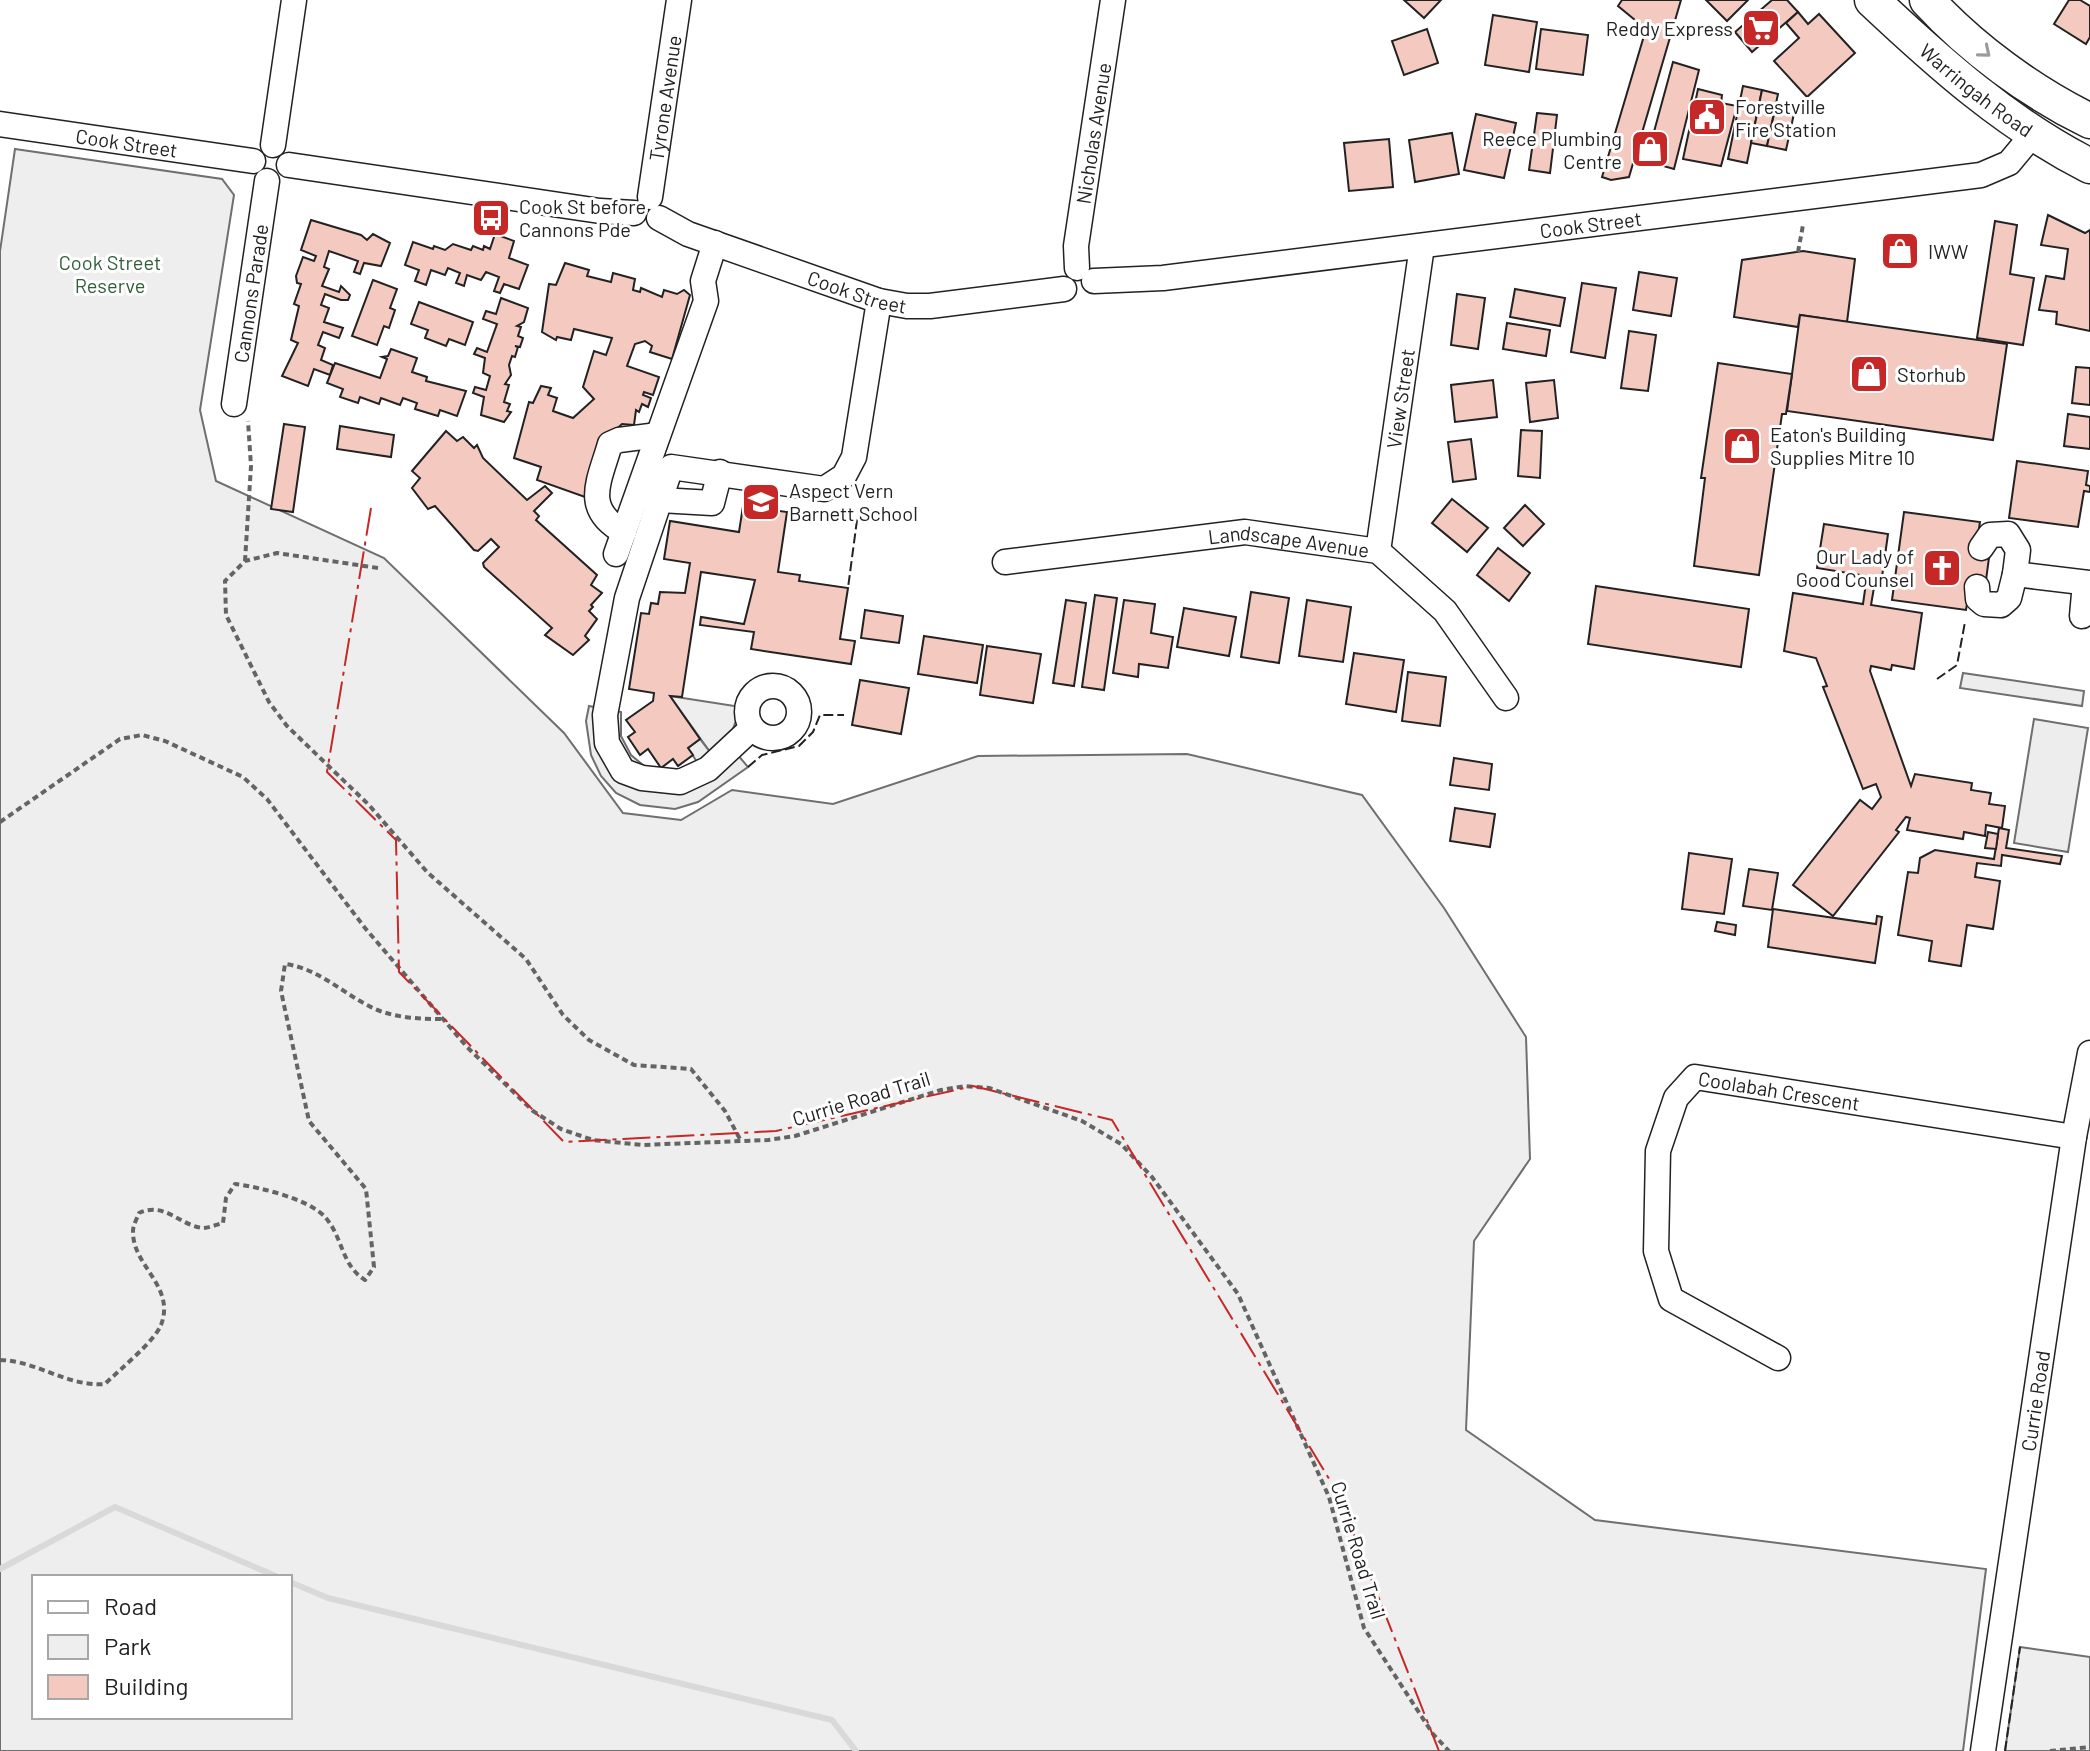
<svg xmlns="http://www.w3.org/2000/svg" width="2090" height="1751" viewBox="0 0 2090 1751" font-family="Barlow,sans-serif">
<rect width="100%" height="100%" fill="#fff"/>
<g fill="#eee" stroke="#6f6f6f" stroke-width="2" fill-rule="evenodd">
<path d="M15 149 222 179 234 195 200 410 216 481 384 558 564 733 623 813 681 820 732 790 833 804 978 756 1187 754 1362 795 1444 908 1526 1037 1530 1159 1474 1241 1466 1430 1595 1520 1986 1569 1963 1751H0V251ZM34 1577H290V1717H34Z"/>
<path d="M670 696 741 707 731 734 710 752Z"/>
<path d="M2020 1647 2090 1657V1751H2005Z"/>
</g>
<g fill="#ededed" stroke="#6f6f6f" stroke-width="2">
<path d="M1963 673 2084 691 2082 706 1960 688Z"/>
<path d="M589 706 621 712V736L631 755 649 770 666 775 697 762 688 748 700 739 710 752 725 740 748 767 698 802 675 809 640 805 616 793 601 776 591 755 586 721Z"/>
<path d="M2034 719 2088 728 2068 852 2014 843Z"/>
</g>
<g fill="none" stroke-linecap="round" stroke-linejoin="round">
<g stroke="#d9d9d9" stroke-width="6">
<path d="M0 1569 115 1507 278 1577"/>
<path d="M290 1582 328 1598 832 1720 856 1751"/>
</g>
</g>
<g fill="#f3c9c0" stroke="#222" stroke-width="2">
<path d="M1404 0H1441L1424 18Z"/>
<path d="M1622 0H1681L1629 177 1611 180 1602 177 1646 29 1618 6Z"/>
<path d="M1706 0H1748L1727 21Z"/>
<path d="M1772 0H1787L1798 12 1752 52 1735 32Z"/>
<path d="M2069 0H2080L2090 6V37L2086 44 2054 24Z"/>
<path d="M1798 12 1808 24 1819 14 1855 53 1807 97 1774 61 1799 38 1786 23Z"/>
<path d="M1493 15 1537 22 1529 72 1485 65Z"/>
<path d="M1427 29 1438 63 1404 75 1392 41Z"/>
<path d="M1541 29 1588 35 1583 75 1536 69Z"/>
<path d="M1673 62 1699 70 1674 169 1646 161Z"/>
<path d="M1743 86 1762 90 1747 163 1728 159Z"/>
<path d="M1698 89 1722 95 1721 103 1737 106 1721 166 1683 159Z"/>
<path d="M1762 90 1778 94 1767 146 1751 143Z"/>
<path d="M1776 105 1795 109 1786 150 1767 146Z"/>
<path d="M1537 113 1557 115 1550 173 1529 170Z"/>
<path d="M1476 114 1516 123 1504 178 1464 170Z"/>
<path d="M1452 133 1459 174 1415 182 1409 140Z"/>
<path d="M1389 139 1393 187 1349 191 1344 143Z"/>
<path d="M2048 215 2085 233 2090 230V331L2056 324 2057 312 2039 310 2046 276 2064 279 2068 249 2041 245Z"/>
<path d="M311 220 361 235 367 240 373 234 390 243 381 266 364 263 360 274 354 272 358 261 329 251 324 267 329 269 322 286 339 292 341 286 350 295 348 300H341L325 294 321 305 329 308 324 322 343 328 339 338 323 332 318 345 325 348 321 360 333 365 330 375 314 369 308 386 282 376 298 343 291 340 299 306 294 304 301 284 297 283 296 276 303 257 314 261 316 256 301 250Z"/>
<path d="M1995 221 2017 225 2010 274 2034 278 2023 345 1977 338Z"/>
<path d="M495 234 514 241 509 258 528 265 519 289 504 284 500 293 494 291 499 277 486 272 481 280 467 275 464 286 456 283 460 273 448 268 445 275 431 270 426 285 415 281 419 270 405 265 413 242 433 249 434 246 445 250 453 244 471 250 473 246 483 250 484 246 490 249Z"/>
<path d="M1803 251 1855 259 1847 322 1800 315 1798 327 1734 317 1742 260Z"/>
<path d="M565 263 589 270 587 276 611 282 613 273 635 279 633 290 640 292 641 288 662 297 664 290 677 294 684 290 690 295 672 359 650 352 652 346 645 341 635 344 627 366 659 377 653 395 644 392 643 395 651 398 648 407 642 404 639 412 636 410 634 425 622 424 600 444 603 445 585 497 537 480 541 467 514 458 529 402 533 403 541 386 551 388 548 395 557 398 553 411 573 418 594 399 583 387 594 351 606 355 612 338 574 329 571 340 557 337 556 340 542 332 549 284 556 285Z"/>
<path d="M1639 272 1677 278 1671 316 1633 310Z"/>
<path d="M373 280 397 289 390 308 395 310 389 328 384 326 377 345 352 336Z"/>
<path d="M1582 283 1616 288 1605 358 1571 352Z"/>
<path d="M1515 289 1565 298 1560 326 1510 317Z"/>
<path d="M1457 294 1485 298 1478 349 1451 345Z"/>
<path d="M501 298 528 308 524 322 517 326 521 327 518 336 523 338 520 347 515 346 518 347 515 357 512 356 509 365 511 375 505 384 509 385 504 402 510 404 507 411 511 412 504 422 481 415 484 397 473 393 475 387 486 390 490 376 483 373 485 358 474 354 477 348 487 352 497 324 483 319 486 311 496 314Z"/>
<path d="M419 302 473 322 465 345 449 339 446 346 425 338 428 330 411 324Z"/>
<path d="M1800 315 2007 344 1993 440 1787 411Z"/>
<path d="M1507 323 1550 330 1546 356 1503 349Z"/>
<path d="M1629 331 1656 335 1648 391 1621 388Z"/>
<path d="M391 349 417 358 412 372 427 377 426 381 466 391 457 416 440 410 438 416 415 409 417 403 403 398 400 405 381 398 379 404 360 397 358 403 340 397 343 389 327 383 335 363 380 378 387 359 382 357 388 356Z"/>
<path d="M1718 363 1792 374 1786 414H1782L1759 575 1694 566 1705 478H1701Z"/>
<path d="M2076 367 2090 368V405L2072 403Z"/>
<path d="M1493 380 1497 417 1455 422 1451 385Z"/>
<path d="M1554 380 1558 418 1530 422 1526 383Z"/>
<path d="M2068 414 2090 417V449L2064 446Z"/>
<path d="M284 424 305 427 293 512 271 509Z"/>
<path d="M340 426 394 435 391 457 337 449Z"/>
<path d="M1521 430 1542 431 1540 478 1518 476Z"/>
<path d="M446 431 457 441 463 437 474 448 477 445 483 458 527 500 545 486 552 493 534 511 539 516 536 520 597 575 591 585 602 593 591 605 593 607 589 611 597 619 585 636 589 640 573 655 545 635 552 628 484 567 483 563 499 547 491 539 478 551 474 550 435 506 428 509 412 488 420 478 412 471Z"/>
<path d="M1471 439 1476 479 1453 482 1448 442Z"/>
<path d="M2017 461 2088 471 2086 485 2090 486V492L2084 491 2078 527 2009 518Z"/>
<path d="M1452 499 1488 528 1467 552 1432 523Z"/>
<path d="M1525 505 1544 524 1523 546 1504 528Z"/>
<path d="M743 506 787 512 778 572 800 575 799 581 848 588 840 639 855 641 851 664 751 649 754 632 700 625 701 617 744 624 755 580 701 572 682 697 670 696 700 739 688 748 693 755 678 766 673 759 661 768 648 749 640 755 628 737 635 732 626 720 653 701 654 693 629 689 641 613 649 614 651 603 658 604 660 592 685 593 690 563 664 559 670 521 739 532Z"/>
<path d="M1904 512 1980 522 1976 548 1990 550 1985 588 1970 586 1966 610 1892 600Z"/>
<path d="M1824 524 1888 534 1882 577 1876 576 1871 605 1922 613 1914 669 1892 665 1891 670 1871 666 1870 671 1911 786 1915 774 1972 783 1971 790 1991 793 1989 804 2005 806 2002 828 1986 825 1985 836 1964 832 1963 839 1907 830 1910 818 1906 817 1896 830 1899 832 1833 916 1793 885 1860 800 1872 809 1881 797 1876 784 1863 789 1823 687 1827 686 1816 658 1784 651 1793 593 1863 604 1867 576 1817 568Z"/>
<path d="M1498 548 1530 573 1509 601 1477 575Z"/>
<path d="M1596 586 1749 609 1741 667 1588 644Z"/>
<path d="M1251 592 1289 598 1279 663 1241 657Z"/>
<path d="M1095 595 1117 598 1104 690 1082 687Z"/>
<path d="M1066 600 1086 603 1074 686 1053 683Z"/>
<path d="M1124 600 1155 604 1151 633 1173 637 1168 668 1139 664 1138 677 1113 673Z"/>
<path d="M1307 600 1351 607 1343 662 1299 656Z"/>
<path d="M1184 608 1236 617 1229 656 1177 647Z"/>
<path d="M865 610 903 616 899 643 861 638Z"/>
<path d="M924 636 983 645 977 683 918 674Z"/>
<path d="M987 646 1041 654 1033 703 980 695Z"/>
<path d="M1354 653 1404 660 1396 712 1346 704Z"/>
<path d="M1408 672 1446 677 1440 726 1402 721Z"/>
<path d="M860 680 909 688 901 734 852 725Z"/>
<path d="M1454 758 1492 764 1489 790 1450 785Z"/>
<path d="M1455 808 1495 814 1490 847 1450 841Z"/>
<path d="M1999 828 2009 830 2006 848 2062 856 2060 864 2002 855 2001 866 1977 863 1975 877 2000 881 1993 929 1967 925 1961 966 1929 961 1932 941 1898 935 1908 872 1918 873 1920 858 1935 850 1994 859Z"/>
<path d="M1988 832 1998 834 1996 849 1985 848Z"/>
<path d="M1689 853 1732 859 1724 914 1682 909Z"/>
<path d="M1749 869 1778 873 1772 910 1743 906Z"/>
<path d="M1773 909 1876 924 1877 916 1882 917 1875 963 1768 947Z"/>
<path d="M1717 922 1736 925 1735 935 1715 931Z"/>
</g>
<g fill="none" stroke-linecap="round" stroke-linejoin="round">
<defs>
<g id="minor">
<path id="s1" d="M0 124 253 161"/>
<path d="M273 145 294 0"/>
<path d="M289 165 600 211 634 213"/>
<path id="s2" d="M650 197 679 0"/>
<path id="s3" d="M659 218 688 234 879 301 907 306H930L1064 289"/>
<path id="s4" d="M1077 268 1076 246 1113 0"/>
<path id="s5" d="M1094 281 1163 278 1981 175 2009 163 2034 133"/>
<path id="s6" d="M234 404 267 181"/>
<path d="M660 500 712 503 720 472"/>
<path d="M624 532C582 509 599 482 610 444L619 440 658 435"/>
<path d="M1981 548 1990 535 2008 534 2018 550 2015 574 2090 583"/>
<path id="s7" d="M1378 551 1422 246"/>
<path d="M616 554 706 301 703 281 715 243"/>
<path id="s8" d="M1005 562 1245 532 1378 551 1445 611 1506 698"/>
<path d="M1977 587 1978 599 1984 604 2001 605 2009 598 2015 574"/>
<path d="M2082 616 2085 583"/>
<circle cx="773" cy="712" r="26"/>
<path d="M752 728 708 769 680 782 642 778 623 771 607 743 605 715 627 598 671 467 824 489 844 476 854 457 879 301"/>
<path id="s9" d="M1778 1358 1671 1299 1656 1251 1658 1151 1676 1098 1695 1077 2074 1137"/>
<path id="s10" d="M1983 1751 2074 1137 2090 1053"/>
</g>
<g id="highway">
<path id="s11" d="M1872 0C1939 63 2007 124 2090 166"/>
<path d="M1927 0C1972 49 2031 92 2090 121"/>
</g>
</defs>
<use href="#minor" stroke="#222" stroke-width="27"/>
<use href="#highway" stroke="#222" stroke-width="37"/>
<g stroke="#646464" stroke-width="4" stroke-dasharray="6 4" stroke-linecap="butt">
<path d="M1798 252 1803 225"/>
<path d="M245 561 251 466 248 421"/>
<path d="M378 568 277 553 245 561 225 581 226 615 269 702 287 726 369 805 427 872 526 959 563 1015 589 1040 634 1065 691 1069 725 1111 741 1141"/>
<path d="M0 822 120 739 142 735 165 741 243 777 267 799 365 928 467 1047 533 1111 561 1129 593 1140 642 1145 768 1140 795 1136 941 1090 965 1086 989 1088 1082 1121 1121 1144 1152 1177 1238 1294 1329 1497 1364 1628 1433 1734 1449 1751"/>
<path d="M0 1360C38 1361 67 1387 105 1384 119 1370 154 1342 161 1325 176 1286 132 1266 133 1231 133 1226 137 1218 139 1213 165 1201 180 1226 203 1228 209 1228 218 1224 223 1223L226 1198 235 1184C259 1187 309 1199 325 1217 343 1237 341 1265 365 1280L374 1267 366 1189 309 1121 281 991 285 964C317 968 340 991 369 1006 391 1018 419 1019 443 1019"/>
<path d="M2050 1751 2090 1747"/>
</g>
<use href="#minor" stroke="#fff" stroke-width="24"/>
<use href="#highway" stroke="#fff" stroke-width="34"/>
<g stroke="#222" stroke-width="2" stroke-dasharray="10 4" stroke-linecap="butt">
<path d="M787 512 857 520 848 588"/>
<path d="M1937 679 1957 665 1965 622"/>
<path d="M748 767 762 755 799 746 813 732 820 715H844"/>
<path d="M2005 1751 2020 1647"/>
</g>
<path stroke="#c62828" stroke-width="2" stroke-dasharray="28 6 4 6" stroke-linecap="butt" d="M371 508 327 772 396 840 399 972 564 1142 776 1131 973 1086 1112 1120 1337 1492 1439 1751"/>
</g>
<defs><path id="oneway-chevron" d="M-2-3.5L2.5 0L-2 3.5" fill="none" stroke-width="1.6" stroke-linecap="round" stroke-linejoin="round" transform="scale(2)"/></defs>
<use stroke="#9c9c9c" href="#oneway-chevron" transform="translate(1985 52) rotate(40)"/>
<defs>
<symbol id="supermarket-square" viewBox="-11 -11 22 22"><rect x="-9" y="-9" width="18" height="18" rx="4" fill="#c62828" stroke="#fff"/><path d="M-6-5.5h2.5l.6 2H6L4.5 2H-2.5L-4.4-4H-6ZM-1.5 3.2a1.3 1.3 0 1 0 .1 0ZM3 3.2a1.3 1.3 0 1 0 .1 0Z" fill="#fff"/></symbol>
<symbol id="civic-square" viewBox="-11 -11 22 22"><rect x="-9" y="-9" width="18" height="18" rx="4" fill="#c62828" stroke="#fff"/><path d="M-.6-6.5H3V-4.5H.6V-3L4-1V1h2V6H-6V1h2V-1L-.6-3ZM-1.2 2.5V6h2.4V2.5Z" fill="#fff"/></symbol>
<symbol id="shop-square" viewBox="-11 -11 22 22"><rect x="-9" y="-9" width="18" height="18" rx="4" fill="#c62828" stroke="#fff"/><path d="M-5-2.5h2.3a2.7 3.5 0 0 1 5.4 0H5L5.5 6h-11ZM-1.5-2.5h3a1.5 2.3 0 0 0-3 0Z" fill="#fff"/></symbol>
<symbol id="bus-square" viewBox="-11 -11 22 22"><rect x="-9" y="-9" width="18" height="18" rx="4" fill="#c62828" stroke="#fff"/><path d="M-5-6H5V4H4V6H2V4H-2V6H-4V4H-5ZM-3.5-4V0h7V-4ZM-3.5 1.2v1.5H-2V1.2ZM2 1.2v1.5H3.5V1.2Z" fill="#fff"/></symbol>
<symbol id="school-square" viewBox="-11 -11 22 22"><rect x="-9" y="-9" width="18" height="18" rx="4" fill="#c62828" stroke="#fff"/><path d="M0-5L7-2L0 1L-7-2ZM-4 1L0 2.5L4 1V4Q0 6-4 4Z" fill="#fff"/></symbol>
<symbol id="church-square" viewBox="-11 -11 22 22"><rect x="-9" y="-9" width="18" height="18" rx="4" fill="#c62828" stroke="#fff"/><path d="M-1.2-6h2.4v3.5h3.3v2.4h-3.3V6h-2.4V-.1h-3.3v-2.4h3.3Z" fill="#fff"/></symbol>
</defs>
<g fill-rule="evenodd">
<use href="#supermarket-square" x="1739" y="6" width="44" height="44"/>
<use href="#civic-square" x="1685" y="95" width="44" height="44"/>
<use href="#shop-square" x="1628" y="127" width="44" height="44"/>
<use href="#bus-square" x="469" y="196" width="44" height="44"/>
<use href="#shop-square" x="1878" y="229" width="44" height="44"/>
<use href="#shop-square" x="1847" y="352" width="44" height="44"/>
<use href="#shop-square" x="1720" y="424" width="44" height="44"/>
<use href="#school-square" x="739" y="480" width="44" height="44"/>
<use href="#church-square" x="1920" y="546" width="44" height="44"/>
</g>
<g text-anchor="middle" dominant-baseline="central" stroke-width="6" stroke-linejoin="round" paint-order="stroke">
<g font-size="20" fill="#222" stroke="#fff" text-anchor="start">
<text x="1733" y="28" text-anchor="end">Reddy Express</text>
<text x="1735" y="106">Forestville<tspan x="1735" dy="23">Fire Station</tspan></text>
<text x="1622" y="138" text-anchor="end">Reece Plumbing<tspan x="1622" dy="23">Centre</tspan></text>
<text x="519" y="206">Cook St before<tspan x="519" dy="23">Cannons Pde</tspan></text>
<text x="1928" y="251">IWW</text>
<text x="1897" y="374">Storhub</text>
<text x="1770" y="434">Eaton's Building<tspan x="1770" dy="23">Supplies Mitre 10</tspan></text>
<text x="789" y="490">Aspect Vern<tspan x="789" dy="23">Barnett School</tspan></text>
<text x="1914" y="556" text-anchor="end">Our Lady of<tspan x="1914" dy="23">Good Counsel</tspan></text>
</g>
<g font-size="20" fill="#222" stroke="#fff">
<text stroke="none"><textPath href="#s11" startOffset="138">Warringah Road</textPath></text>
<text stroke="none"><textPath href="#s2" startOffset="100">Tyrone Avenue</textPath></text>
<text stroke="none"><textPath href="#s4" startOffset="136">Nicholas Avenue</textPath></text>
<text stroke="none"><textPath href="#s1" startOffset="128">Cook Street</textPath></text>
<text stroke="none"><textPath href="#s5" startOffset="500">Cook Street</textPath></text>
<text stroke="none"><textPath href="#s3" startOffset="212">Cook Street</textPath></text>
<text stroke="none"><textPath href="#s6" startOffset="112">Cannons Parade</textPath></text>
<text stroke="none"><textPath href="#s7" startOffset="154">View Street</textPath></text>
<text stroke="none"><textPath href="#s8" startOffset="286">Landscape Avenue</textPath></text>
<text stroke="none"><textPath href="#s9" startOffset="442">Coolabah Crescent</textPath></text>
<text transform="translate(861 1098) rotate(-17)">Currie Road Trail</text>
<text stroke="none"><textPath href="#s10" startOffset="354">Currie Road</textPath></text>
<text transform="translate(1359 1550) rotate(73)">Currie Road Trail</text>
</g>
<g font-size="20" fill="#2f5e38" stroke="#fff">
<text x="110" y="262">Cook Street<tspan x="110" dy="23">Reserve</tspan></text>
</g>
</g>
<rect x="32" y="1575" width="260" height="144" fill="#ffffff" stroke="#a7a7a7" stroke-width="2"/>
<rect x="48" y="1601" width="40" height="12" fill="#ffffff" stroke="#a7a7a7" stroke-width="2"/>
<text x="104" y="1615" font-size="24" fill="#222222">Road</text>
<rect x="48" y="1635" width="40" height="24" fill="#eeeeee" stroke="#a7a7a7" stroke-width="2"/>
<text x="104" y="1655" font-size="24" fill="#222222">Park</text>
<rect x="48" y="1675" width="40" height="24" fill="#f3c9c0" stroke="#a7a7a7" stroke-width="2"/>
<text x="104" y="1695" font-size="24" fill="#222222">Building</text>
</svg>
